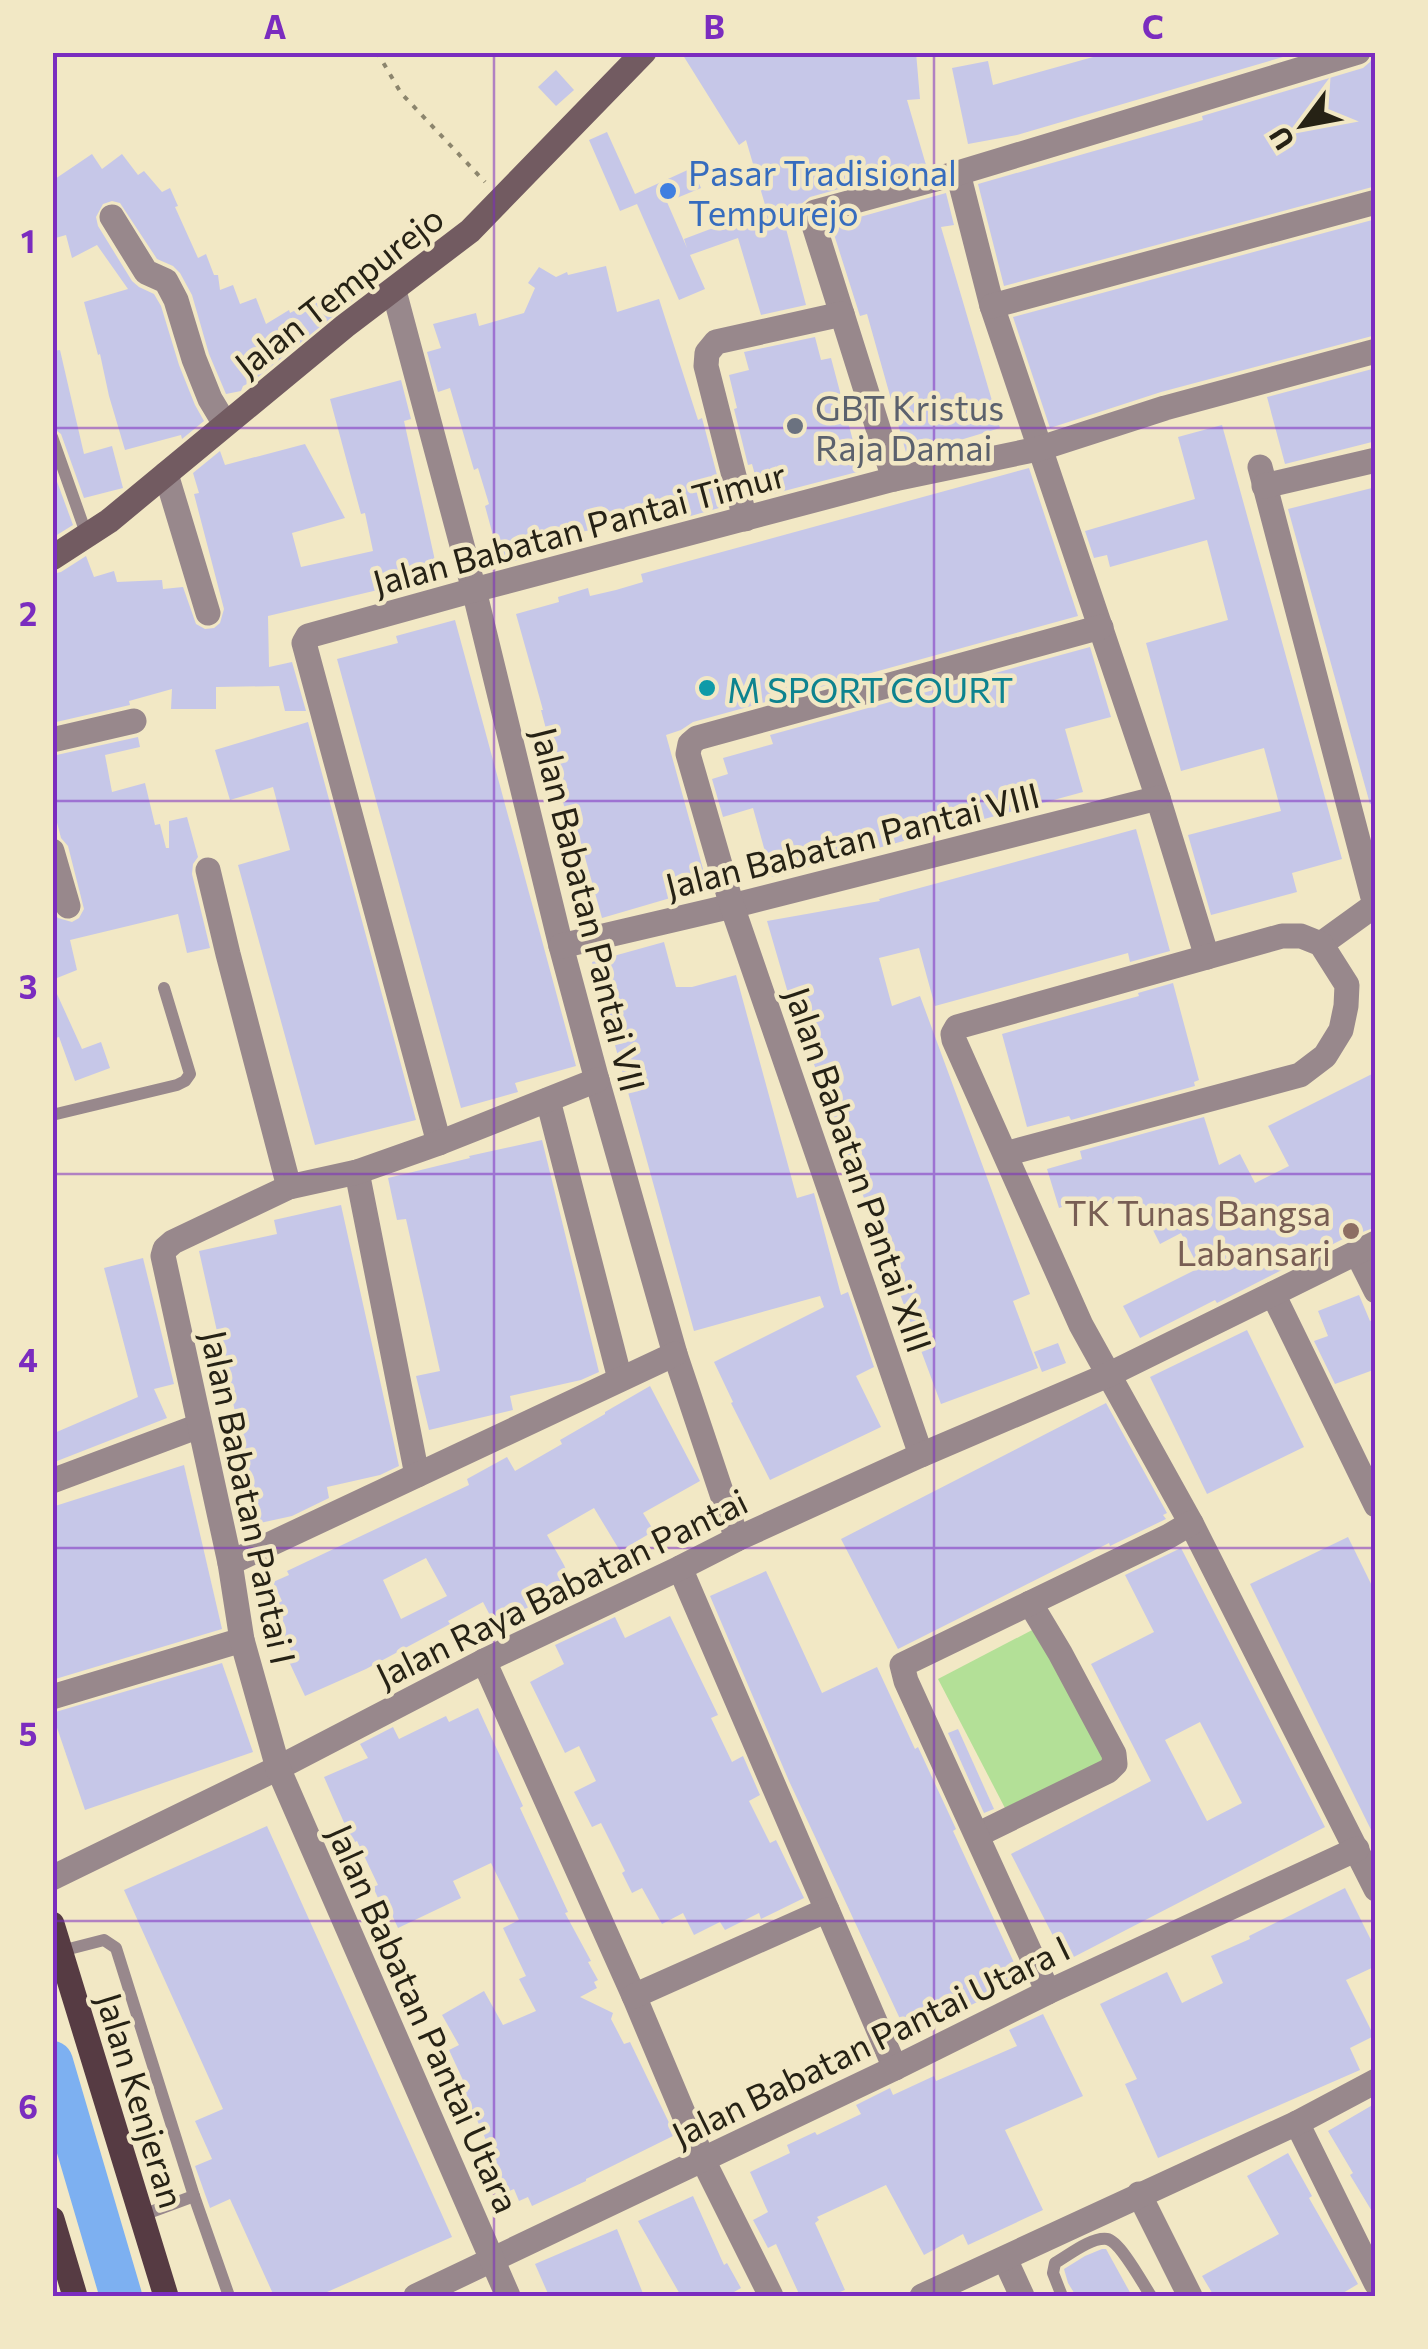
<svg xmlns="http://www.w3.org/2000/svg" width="1428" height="2349" viewBox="0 0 1428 2349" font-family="Commissioner,sans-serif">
<rect width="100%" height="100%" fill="#f2e8c5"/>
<path fill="#b3e097" d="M1036 1628 1106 1759 1006 1810 938 1679Z"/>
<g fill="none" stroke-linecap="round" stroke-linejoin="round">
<path stroke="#7db0f1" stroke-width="42" d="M52 2062 121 2296"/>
</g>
<g fill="#c6c7e8" fill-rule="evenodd">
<path d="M681 52H916L920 99 907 100 926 165 810 197 800 205 797 218 784 221 806 305 761 315 738 238 690 255 705 289 679 300 637 204 620 211 589 140 607 132 635 194 692 168 701 188 667 202 687 248 684 239 766 208 746 140 739 145Z"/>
<path d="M1111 52H1300L1017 135 968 144 952 68 988 61 993 85Z"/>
<path d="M1374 52H1376V186L1004 286 978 184 1203 120 1202 116 1363 68 1370 62Z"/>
<path d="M556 70 574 90 556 106 538 87Z"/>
<path d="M92 154 102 169 122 154 138 175 144 171 162 192 170 188 178 206 175 207 198 258 206 254 214 275H218L220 290 233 285 240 304 256 298 266 324 289 310 290 313 323 295 354 270 368 288 253 381 243 386 241 391 226 394 209 354 192 295 180 273 173 266 157 259 120 203 112 201 103 204 96 217 98 226 132 281 139 287 154 294 161 306 179 365 195 405 204 421 182 439 181 435 125 450 109 396 100 354 98 355 84 302 128 289 97 245 72 258 66 235 52 239V181Z"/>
<path d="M946 193 954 225 941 227 1000 428 907 456 867 314 860 316 831 225Z"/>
<path d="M1376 219V335L1161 392 1050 428 1013 317Z"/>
<path d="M606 266 617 312 659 299 698 420 702 418 717 475 710 477 719 508 673 521 671 515 651 521 650 518 581 532 580 529 532 542 536 555 501 565 485 506 489 504 478 468 474 470 450 388 438 392 427 352 441 348 433 324 476 313 479 326 524 313 535 288 528 283 539 267 556 277 567 272 568 275Z"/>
<path d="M815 337 821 360 831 358 861 471 761 497 752 464 748 465 734 409 737 408 729 375 749 370 744 352Z"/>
<path d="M60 350 84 454 112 446 123 488 84 498 61 434 52 427V351Z"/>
<path d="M1376 368V441L1285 464 1267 397Z"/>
<path d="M401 380 411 419 404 421 440 583 384 597 382 589 268 616 269 667 292 662 306 711H285L279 686 216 687V709H171L172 689 129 701 130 705 52 723V574L61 572 86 556 94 577 114 571 117 582 162 580 163 589 183 587 196 624 205 629 214 628 220 623 224 609 194 494 199 493 193 473 220 451 225 465 305 444 345 518 292 533 301 567 373 551 365 513 361 514 330 399Z"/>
<path d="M1222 425 1342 859 1292 873 1297 892 1211 915 1188 835 1281 811 1264 748 1181 771 1146 643 1228 620 1207 540 1110 567 1107 555 1094 558 1085 531 1195 499 1178 437Z"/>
<path d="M52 468 73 525 52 538Z"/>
<path d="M1029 468 1078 616 693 722 681 730 666 735 708 887 602 918 572 811 566 813 547 744H550L541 710H543L516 614 559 602 558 597 588 588 590 596 616 590 643 582 641 574Z"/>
<path d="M1376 487V803L1370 804 1288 509Z"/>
<path d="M455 620 576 1066 515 1083 518 1092 461 1108 337 659 398 643 396 636Z"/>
<path d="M1090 647 1111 717 1065 729 1083 792 772 877 753 808 723 817 712 779 728 774 723 758 773 744 770 735Z"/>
<path d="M308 722 416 1120 315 1145 238 865 290 850 273 787 230 800 215 750Z"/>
<path d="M138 737 140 747 105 755 112 792 145 783 155 825 160 824 166 848H169V821L187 817 198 857 193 864 192 874 210 948 187 953 178 914 70 940 77 970 52 980V911L58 918 72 922 79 918 84 909 68 846 61 838 53 807 57 806 52 781V756Z"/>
<path d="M1136 829 1170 951 1130 962 1128 953 935 1006 919 948 879 958 892 1006 920 996 1030 1294 1013 1301 1038 1368 941 1404 790 1000 767 921 880 901 879 899Z"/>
<path d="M664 942 676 987H692L736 975 797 1198 814 1193 841 1295 848 1292 874 1367 856 1376 881 1427 770 1480 731 1403 733 1402 714 1362 824 1307 820 1296 694 1331 592 962Z"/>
<path d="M52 983 82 1049 101 1042 110 1068 75 1081 59 1037 52 1039Z"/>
<path d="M1173 983 1199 1080 1194 1082 1195 1086 1071 1120 1069 1116 1027 1127 1002 1034 1139 996 1138 993Z"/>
<path d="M1376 1072V1227L1341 1240 1217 1303 1215 1300 1140 1338 1123 1306 1199 1268 1181 1233 1160 1244 1136 1196 1097 1208 1094 1197 1059 1208 1047 1169 1082 1159 1080 1151 1204 1117 1219 1165 1240 1154 1255 1183 1289 1166 1268 1126Z"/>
<path d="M542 1140 599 1372 581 1380 510 1396 513 1410 429 1430 416 1376 440 1371 406 1219 397 1220 388 1178 470 1158 469 1156Z"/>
<path d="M341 1205 399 1466 380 1475 327 1487 329 1498 292 1516 260 1523 199 1251 277 1234 274 1220Z"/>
<path d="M143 1258 174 1384 154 1389 167 1418 52 1463V1434L138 1397 104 1268Z"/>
<path d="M1359 1295 1370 1321 1376 1319V1369L1335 1384 1314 1341 1328 1336 1318 1311Z"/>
<path d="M1247 1330 1304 1447 1207 1494 1150 1377Z"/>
<path d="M1058 1343 1066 1363 1042 1372 1034 1352Z"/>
<path d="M650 1386 700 1481 643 1513 654 1531 620 1551 594 1508 547 1535 564 1565 573 1587 494 1623 483 1602 448 1621 450 1624 366 1669 305 1696 285 1653 291 1651 274 1616 279 1613 275 1605 282 1601 273 1582 289 1575 287 1571 469 1485 467 1479 507 1457 515 1471 562 1444 560 1440 605 1414V1412ZM426 1558 447 1596 401 1619 383 1580Z"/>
<path d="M1106 1403 1167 1513 1163 1515 1166 1519 1110 1546 1109 1543 898 1649 841 1539Z"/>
<path d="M184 1465 222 1629 52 1680V1507Z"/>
<path d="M1348 1537 1376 1594V1840L1250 1584Z"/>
<path d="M1181 1548 1325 1827 1066 1961 1011 1854 1151 1781 1091 1664 1154 1632 1125 1575ZM1200 1722 1242 1803 1207 1821 1165 1740Z"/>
<path d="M766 1571 822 1693 877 1667 915 1749 918 1747 956 1829 953 1831 1022 1980 908 2036 789 1781 710 1596Z"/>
<path d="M670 1616 718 1715 711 1718 732 1762 743 1756 760 1795 749 1801 770 1843 776 1840 804 1898 761 1919 759 1913 725 1930 720 1922 694 1935 683 1913 662 1924 642 1888 632 1893 622 1873 625 1871 601 1823 592 1827 574 1792 596 1781 579 1746 565 1753 530 1682 564 1664 555 1645 615 1617 625 1638Z"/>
<path d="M222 1663 253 1752 85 1810 52 1713Z"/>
<path d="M478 1708 523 1806 520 1808 568 1912 565 1913 591 1961 588 1962 598 1980 594 1982 597 1988 580 1997 613 2013 611 2019 624 2044 630 2042 675 2135 586 2179V2181L532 2206 528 2197 519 2201 514 2189 507 2192 496 2168 487 2150 490 2149 465 2093 468 2091 449 2050 459 2045 442 2015 484 1991 503 2025 536 2011 519 1979 526 1976 503 1928 519 1920 491 1863 453 1881 461 1898 398 1928 392 1915 387 1918 373 1887 378 1885 357 1841 353 1843 324 1777 368 1758 360 1744 393 1727 399 1739 446 1716 449 1722Z"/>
<path d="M958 1729 994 1809 984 1813 948 1733Z"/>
<path d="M267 1826 452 2237 318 2296H274L230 2199 210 2208 195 2166 212 2159 195 2121 223 2109 124 1890Z"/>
<path d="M1345 1888 1376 1950V1966L1346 1980 1374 2036 1350 2048 1360 2070 1158 2158 1125 2084 1137 2079 1100 2004 1167 1972 1182 2003 1223 1983 1211 1956 1250 1939 1249 1936Z"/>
<path d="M1043 2014 1083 2096 1005 2130 1043 2210 968 2245 963 2234 924 2255 886 2185 817 2217 819 2220 815 2223 845 2290 830 2296H800L776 2244 768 2248 753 2220 768 2212 750 2172 790 2153 787 2145 815 2132 817 2135 861 2114 856 2105 890 2088 893 2095 934 2076 936 2081 1017 2046 1009 2030Z"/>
<path d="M1376 2103V2218L1350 2175 1353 2173 1328 2131Z"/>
<path d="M1288 2153 1312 2196 1309 2198 1358 2284 1338 2296H1214L1202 2276 1279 2234 1247 2176Z"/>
<path d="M693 2196 724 2265 727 2263 741 2288 727 2296H681L638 2221Z"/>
<path d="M617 2229 644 2296H549L535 2264Z"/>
<path d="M1102 2249H1106L1132 2296H1076L1068 2283 1064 2269 1085 2256Z"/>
</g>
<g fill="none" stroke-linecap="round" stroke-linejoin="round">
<path stroke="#8c856d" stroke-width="4" stroke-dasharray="5 8" stroke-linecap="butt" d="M377 52 401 93 485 182"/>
<g stroke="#98888c" stroke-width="12">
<path d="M52 437 87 536"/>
<path d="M52 1115 177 1085 185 1081 190 1074 164 988"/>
<path d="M61 1951 104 1940 116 1948 194 2196 229 2296"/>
<path d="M140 2216 194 2196"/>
<path d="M1062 2296 1053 2273 1055 2263C1069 2255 1091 2237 1107 2239 1120 2241 1143 2284 1151 2296"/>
</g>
<g stroke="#98888c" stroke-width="25">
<path d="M958 173 992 306 1158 798 1207 957"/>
<path d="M112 217 146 272 166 281 176 300 194 359 210 399 225 424"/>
<path d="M394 291 474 590 561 946 597 1080 675 1354 737 1539"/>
<path d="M992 306 1376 202"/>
<path d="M842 314 812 219 815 212 958 173 1358 52"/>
<path d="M1260 467 1375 905 1321 944"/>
<path d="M166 474 208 613"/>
<path d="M1264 486 1376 460"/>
<path d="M745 519 706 366 707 353 716 342 842 314 894 479"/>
<path d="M52 740 134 721"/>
<path d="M52 851 68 906"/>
<path d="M208 870 228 954 289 1187"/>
<path d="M561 946 732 906 1158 798"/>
<path d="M548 1100 620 1379"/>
<path d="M439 1143 304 643 308 636 474 590 894 479 1038 449 1165 408 1376 351"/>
<path d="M1005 1154 1300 1075 1325 1056 1341 1030 1346 1006 1347 985 1321 944 1301 936H1282L957 1027 953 1034 954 1040 1081 1325 1191 1523 1376 1889"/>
<path d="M357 1172 417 1475"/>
<path d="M1357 1253 1376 1291"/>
<path d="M1273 1294 1376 1505"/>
<path d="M921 1455 732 906 688 754 690 744 697 738 1101 627"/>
<path d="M52 1481 199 1426"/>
<path d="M230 1563 675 1354"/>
<path d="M680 1568 895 2068"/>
<path d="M484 1661 634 1996 703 2160 771 2296"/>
<path d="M52 1697 242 1640"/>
<path d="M977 1835 1108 1771 1115 1764 1114 1754 1060 1653 1030 1603"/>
<path d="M52 1878 278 1768 484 1661 680 1568 737 1539 921 1455 1108 1375 1376 1243"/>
<path d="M1048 1992 906 1681 902 1665 1169 1536 1191 1523"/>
<path d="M634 1996 827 1910"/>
<path d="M1297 2123 1376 2283"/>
<path d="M1139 2194 1190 2296"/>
<path d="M1005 2259 1022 2296"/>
<path d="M416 2296 895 2068 1048 1992 1357 1849"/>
<path d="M508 2296 278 1768 242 1640 230 1563 163 1256 165 1249 173 1242 289 1187 357 1172 439 1143 597 1080"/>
<path d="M922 2296 1297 2123 1376 2081"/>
</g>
<path stroke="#725b61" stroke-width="25" d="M52 558 109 521 345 326 470 231 644 52"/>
<g stroke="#563b43" stroke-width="25">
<path d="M52 1924 166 2296"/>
<path d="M52 2219 75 2296"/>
</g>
</g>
<path fill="none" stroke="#7b2cbf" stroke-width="2.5" stroke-opacity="0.55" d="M494 52V2296M934 52V2296M52 428H1376M52 801H1376M52 1174H1376M52 1548H1376M52 1921H1376"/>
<circle fill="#3f7fe0" stroke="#f2e8c5" stroke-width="4" cx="668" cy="191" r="10"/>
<circle fill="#6b7280" stroke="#f2e8c5" stroke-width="4" cx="795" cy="426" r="10"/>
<circle fill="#0f9aa8" stroke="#f2e8c5" stroke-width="4" cx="707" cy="688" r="10"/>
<circle fill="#8d6e63" stroke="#f2e8c5" stroke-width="4" cx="1351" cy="1231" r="10"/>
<g text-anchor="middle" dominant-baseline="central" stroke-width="9" stroke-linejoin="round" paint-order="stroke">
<g font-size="35" fill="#366cbe" stroke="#f2e8c5" text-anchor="start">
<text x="688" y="171">Pasar Tradisional<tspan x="688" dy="40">Tempurejo</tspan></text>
</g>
<g font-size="35" fill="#262215" stroke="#f2e8c5">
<text transform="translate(338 290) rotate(-38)">Jalan Tempurejo</text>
<text transform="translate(579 527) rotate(-15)">Jalan Babatan Pantai Timur</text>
<text transform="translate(852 839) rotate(-14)">Jalan Babatan Pantai VIII</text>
<text transform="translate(590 909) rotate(76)">Jalan Babatan Pantai VII</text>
<text transform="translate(860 1169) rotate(71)">Jalan Babatan Pantai XIII</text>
<text transform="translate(250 1497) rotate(78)">Jalan Babatan Pantai I</text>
<text transform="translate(561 1587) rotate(-26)">Jalan Raya Babatan Pantai</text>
<text transform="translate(425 2018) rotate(66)">Jalan Babatan Pantai Utara</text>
<text transform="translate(870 2040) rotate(-26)">Jalan Babatan Pantai Utara I</text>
<text transform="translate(142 2100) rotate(73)">Jalan Kenjeran</text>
</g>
<g font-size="35" fill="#5b616d" stroke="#f2e8c5" text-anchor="start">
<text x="815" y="406">GBT Kristus<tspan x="815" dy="40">Raja Damai</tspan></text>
</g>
<g font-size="35" fill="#0d838f" stroke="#f2e8c5" text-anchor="start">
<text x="727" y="688">M SPORT COURT</text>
</g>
<g font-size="35" fill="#785e54" stroke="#f2e8c5" text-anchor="end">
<text x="1331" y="1211">TK Tunas Bangsa<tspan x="1331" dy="40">Labansari</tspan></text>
</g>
</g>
<rect width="1428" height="2349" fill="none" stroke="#f2e8c5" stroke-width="110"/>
<g transform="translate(1303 125) rotate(238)" stroke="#f2e8c5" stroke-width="8" paint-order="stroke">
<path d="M0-8L18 38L0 25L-18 38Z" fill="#262215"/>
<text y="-15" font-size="28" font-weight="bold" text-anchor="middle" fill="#262215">U</text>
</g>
<rect x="55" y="55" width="1318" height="2239" fill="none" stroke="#7b2cbf" stroke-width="4"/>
<g font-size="32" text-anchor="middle" font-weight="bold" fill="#7b2cbf">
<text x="275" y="39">A</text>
<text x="714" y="39">B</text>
<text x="1153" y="39">C</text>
<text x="28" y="253">1</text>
<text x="28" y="626">2</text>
<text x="28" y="999">3</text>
<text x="28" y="1372">4</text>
<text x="28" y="1746">5</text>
<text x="28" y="2119">6</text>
</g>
</svg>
